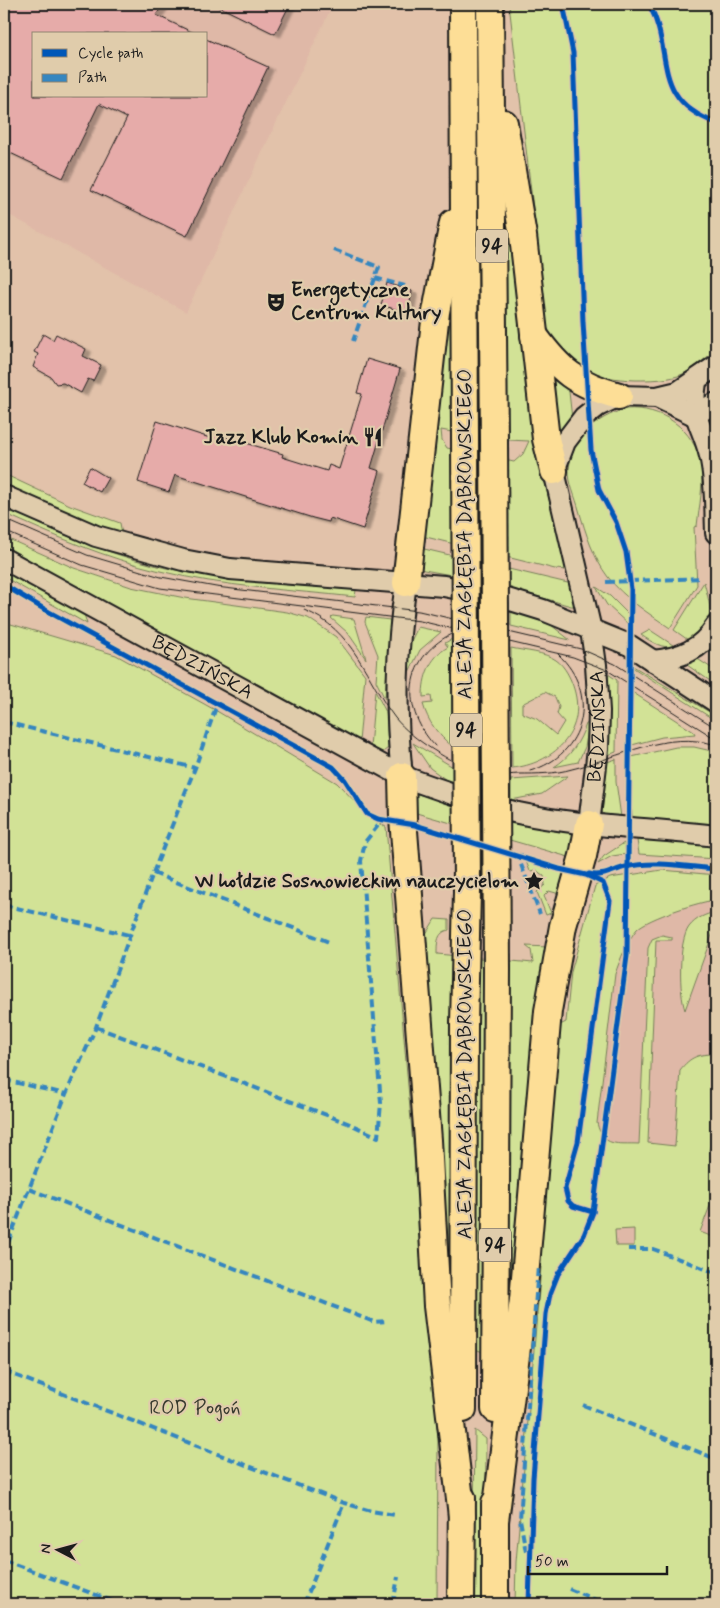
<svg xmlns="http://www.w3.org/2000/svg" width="720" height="1608" viewBox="0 0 720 1608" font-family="Mynerve,sans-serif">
<defs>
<filter id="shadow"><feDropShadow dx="5.5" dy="3" stdDeviation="1" flood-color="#0004"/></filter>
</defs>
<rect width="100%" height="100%" fill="#e2c2aa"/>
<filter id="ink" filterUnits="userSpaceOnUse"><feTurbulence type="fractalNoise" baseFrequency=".02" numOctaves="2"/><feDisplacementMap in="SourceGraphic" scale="10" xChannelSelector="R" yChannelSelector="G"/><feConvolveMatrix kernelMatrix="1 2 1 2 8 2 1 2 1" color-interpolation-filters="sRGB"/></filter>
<g filter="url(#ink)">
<g fill="#dfb8a7" fill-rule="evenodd">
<path d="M4 4H333L186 312 4 212ZM34 34H206V96H34Z"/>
<path d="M658 880 716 882V1267L634 1246 580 1248 610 967Z"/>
</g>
<g fill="#d2e296" stroke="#777f59" fill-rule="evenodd">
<path d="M509 4H716V350C704 359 692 371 678 376 664 380 650 380 636 380 593 379 566 366 547 327Z"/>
<path d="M505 195 534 440 567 570 555 569 422 536 453 277 452 432 441 430 442 440 447 448 514 462 523 454 529 441 508 440Z"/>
<path d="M546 362 568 383 572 419 559 442Z"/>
<path d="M626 409C661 406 695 429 701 465 704 485 699 507 697 526L694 527 697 585 670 628C648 613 624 598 608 577 593 557 586 534 579 510 576 498 568 482 569 469 572 438 596 417 626 409Z"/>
<path d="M4 474 70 505 120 523 122 534 72 516 4 483Z"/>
<path d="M4 507C58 534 115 557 175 570 234 582 295 585 356 590L355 597C291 590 223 587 160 571 106 558 54 536 4 513Z"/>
<path d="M4 537 74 568 131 587 185 598 287 612 308 618 336 637 365 675 359 742 58 578 4 545Z"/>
<path d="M420 548 572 584 576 601 574 606H571L484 581 424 570 421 569Z"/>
<path d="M4 568 84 614 87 624 4 577Z"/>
<path d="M704 582C713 617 714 614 691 642L674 630Z"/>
<path d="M596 587 610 596 628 614V624L607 605Z"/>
<path d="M511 610 551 625 570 640 511 626Z"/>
<path d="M333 616 354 619 366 659 348 633 331 618Z"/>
<path d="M366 617 390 620 385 699 376 681 378 655 365 622Z"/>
<path d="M4 622 116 655 215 710 337 783 374 821 386 827 438 1438 437 1604H4Z"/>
<path d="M418 627 441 632 420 650 409 672H406L408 647Z"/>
<path d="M650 630 676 647C661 648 653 643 641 635Z"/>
<path d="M452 639V746C438 735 428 722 423 704L432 703 431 696 423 697C423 677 429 658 448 647L445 643Z"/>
<path d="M511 648C524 651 545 652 556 660 565 666 571 679 574 689 587 733 552 764 512 768ZM545 692 555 697 559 707 557 714 564 722 556 735 537 719 522 713V704Z"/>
<path d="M696 658 716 671V685L687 665Z"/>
<path d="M628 663 716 716V721L629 665Z"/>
<path d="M608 674 617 680 616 752 608 755 610 716Z"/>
<path d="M629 690 694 732 695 734 662 737 628 746Z"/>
<path d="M375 691 386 712 388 748 383 752 370 747Z"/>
<path d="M589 723 585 747 578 762 554 767C570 757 580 742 586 724Z"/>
<path d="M413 743 453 767V785L430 768Z"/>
<path d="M676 747H694L716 752V825L633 818 627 783V758Z"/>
<path d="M616 759V782L621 817 606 816 602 812 607 762Z"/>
<path d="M568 776 542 794 511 800V780Z"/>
<path d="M418 794 535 827 571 832 576 835 572 858 413 812V797Z"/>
<path d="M637 840 716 845V859L639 854Z"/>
<path d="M624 843 626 854 612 856 598 864 604 856Z"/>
<path d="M525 859 568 873 563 895 549 891 544 896 551 913 546 915 537 892 545 885 544 876 536 870 530 871Z"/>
<path d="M662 870 716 875V900C701 901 648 918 637 929 627 941 620 960 615 974L597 1123C603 1148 617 1143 639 1144L648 948 652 939 662 935 672 937V940H656L648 1143 675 1146 680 1070C691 1056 699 1054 716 1054V1129L709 1150 716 1153V1190L700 1232 716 1238V1604H515L516 1562 541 1267 543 1167 556 1027 566 1022 571 972 595 886 610 878ZM634 1229V1246H616L615 1230Z"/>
<path d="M716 912V924L685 1010C679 993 678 942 689 927 696 918 706 914 716 912Z"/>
<path d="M435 919 449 920V930C437 932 437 943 437 954L533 963 531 950 526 946 548 947 511 1341 484 1353 474 1348 451 1330 421 942Z"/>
<path d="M475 1430 486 1439 485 1604H473Z"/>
</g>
<g fill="#e6aba9" stroke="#1c1c1c" filter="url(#shadow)">
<path d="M4 4H164L156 15 196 34H34V96H206V39L268 67 187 236 91 190 127 118 99 104 63 178 4 150Z"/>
<path d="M214 4H290L275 34Z"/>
<path d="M387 283 412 291 408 313 381 305Z"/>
<path d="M43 334 53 340 56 334 86 349 83 356 101 365 93 381 88 379 81 393 63 383 56 384 51 377 33 367 38 354 34 352Z"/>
<path d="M367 359 400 369 371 468 380 471 363 529 330 518 329 522 313 518 175 475 169 492 138 482 157 421 210 438 212 433 283 454 282 457 327 471 329 465 339 469 362 394 357 393Z"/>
<path d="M90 467 108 478 100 492 82 482Z"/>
</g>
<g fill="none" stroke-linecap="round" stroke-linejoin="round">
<defs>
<g id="minor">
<path d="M696 382C690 419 702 423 710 456 716 480 715 508 716 533"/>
<path d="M657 397 678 392 716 366"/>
<path d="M694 415 716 403"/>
<path d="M4 496 96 536 183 560 230 569 444 586 504 598 543 610 629 645 716 702"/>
<path id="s1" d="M4 559 402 776C440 790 479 804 518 813 583 827 650 828 716 836"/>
<path d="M653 661C680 658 701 650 716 626"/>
<path d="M402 776C395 708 396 651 406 583"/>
<path id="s2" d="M589 824 598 749 599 711 596 665 591 630 554 471 565 442 584 417 598 406 619 396 657 397 694 415"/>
</g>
<g id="major">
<path d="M463 4 465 436"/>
<path d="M490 4 494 441"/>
<path d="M504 123 523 236 546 439 554 471"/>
<path d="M534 335C560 371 576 384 619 396"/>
<path d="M406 583 436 312 453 223"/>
<path d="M402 776 403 818 428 1140 437 1306 462 1516"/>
<path d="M463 1409 464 1024"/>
<path d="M495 1409 497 969"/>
<path d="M495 1521 523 1300 548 1011 563 926 583 856 589 824"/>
<path d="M461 1604 462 1498"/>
<path d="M495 1604V1503"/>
</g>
</defs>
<use href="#minor" stroke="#1c1c1c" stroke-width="24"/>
<use href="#major" stroke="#1c1c1c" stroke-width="30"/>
<use href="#minor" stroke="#e0ccab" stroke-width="20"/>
<use href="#major" stroke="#fdde96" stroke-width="26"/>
<g stroke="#1c1c1c" stroke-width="1">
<path d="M4 519 87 555 161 577 216 587 419 611 581 649 615 664 716 728"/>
<path d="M4 531 82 565 160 588 420 621 573 657 607 670 716 739"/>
<path d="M304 610C354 629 366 680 395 718 413 740 451 763 478 772 491 776 505 775 519 774 537 774 555 774 572 769 619 758 667 729 716 745"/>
<path d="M435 746C396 704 407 651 460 630"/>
<path d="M530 771C586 755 600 693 558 654"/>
</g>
<defs>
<g id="major-bridge">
<path d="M494 441 497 969"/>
<path d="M464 1024 467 892 465 436"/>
</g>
</defs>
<use href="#major-bridge" stroke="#1c1c1c" stroke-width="30" stroke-linecap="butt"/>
<use href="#major-bridge" stroke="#fdde96" stroke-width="26"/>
<g stroke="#3686bf" stroke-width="4" stroke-dasharray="8 4" stroke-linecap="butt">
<path d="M334 250 379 267 353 341"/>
<path d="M375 278 405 286"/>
<path d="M606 582 701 578"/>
<path d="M4 722 195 768"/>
<path d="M521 853 520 862 540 914"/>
<path d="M153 873 329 942"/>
<path d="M4 905 129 935"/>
<path d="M96 1027 350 1124 378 1137 381 1103 361 861 365 842 384 818"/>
<path d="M4 1080 66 1094"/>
<path d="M29 1189 374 1322 388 1321"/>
<path d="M628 1249H653L716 1273"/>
<path d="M4 1253 66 1094 96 1027 153 873 195 768 215 710 220 703"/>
<path d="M4 1371 344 1503 371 1511 395 1515"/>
<path d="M583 1405 716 1459"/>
<path d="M526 1552 520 1519 538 1266"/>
<path d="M4 1560 120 1604"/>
<path d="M569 1589 606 1604"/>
<path d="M304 1604 344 1503"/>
<path d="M393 1604 398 1577"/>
</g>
<defs>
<g id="cycleway">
<path d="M649 4C675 52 649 98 716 123"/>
<path d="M4 585 49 612 333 767 345 780 367 814 378 819 415 825 559 869 586 875 603 883 610 901 578 1142 565 1188 568 1201 573 1206 593 1212"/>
<path d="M589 874C602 878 613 870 626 867 655 860 687 867 716 869"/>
<path d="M529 1604 533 1478 546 1314 550 1294 558 1274 584 1235 593 1212 627 956 631 589 626 552 616 522 599 490 591 450 583 322 573 53 563 4"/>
</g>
</defs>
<use href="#cycleway" stroke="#e0ccab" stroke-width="8"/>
<use href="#cycleway" stroke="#0057b8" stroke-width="5"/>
</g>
</g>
<defs>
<symbol id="theatre-bare" viewBox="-9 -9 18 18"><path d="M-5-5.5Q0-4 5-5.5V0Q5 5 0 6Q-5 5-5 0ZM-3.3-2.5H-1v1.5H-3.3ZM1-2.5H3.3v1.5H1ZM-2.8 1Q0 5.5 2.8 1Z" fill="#1c1c1c" stroke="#e0ccab" stroke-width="2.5" paint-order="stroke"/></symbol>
<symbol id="restaurant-bare" viewBox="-9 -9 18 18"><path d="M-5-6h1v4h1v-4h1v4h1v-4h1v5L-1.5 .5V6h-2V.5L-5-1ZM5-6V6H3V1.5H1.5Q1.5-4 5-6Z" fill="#1c1c1c" stroke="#e0ccab" stroke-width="2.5" paint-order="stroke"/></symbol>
<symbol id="sight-bare" viewBox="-9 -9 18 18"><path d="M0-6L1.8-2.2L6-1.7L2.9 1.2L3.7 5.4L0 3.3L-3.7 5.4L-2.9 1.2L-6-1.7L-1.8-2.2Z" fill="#1c1c1c" stroke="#e0ccab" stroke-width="2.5" paint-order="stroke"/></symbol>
</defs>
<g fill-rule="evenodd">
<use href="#theatre-bare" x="262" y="288" width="28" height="28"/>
<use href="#restaurant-bare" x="359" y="423" width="28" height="28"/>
<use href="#sight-bare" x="520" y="867" width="28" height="28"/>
</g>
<g text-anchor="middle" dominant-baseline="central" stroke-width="4.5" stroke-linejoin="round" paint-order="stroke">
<g fill="#e0ccab" stroke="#575147" stroke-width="1">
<rect x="476" y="229.5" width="32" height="33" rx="4"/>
<rect x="450" y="713.5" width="32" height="33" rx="4"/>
<rect x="479" y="1228.5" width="32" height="33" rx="4"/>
</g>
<g font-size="19" font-weight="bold" fill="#1c1c1c">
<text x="492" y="246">94</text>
<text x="466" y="730">94</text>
<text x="495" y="1245">94</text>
</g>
<g font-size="20" font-weight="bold" fill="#1c1c1c" stroke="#e0ccab" text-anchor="end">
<text x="291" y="290" text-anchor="start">Energetyczne<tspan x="291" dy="23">Centrum Kultury</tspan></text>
<text x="358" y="437">Jazz Klub Komin</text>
<text x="519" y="881">W hołdzie Sosnowieckim nauczycielom</text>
</g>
<g font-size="20" fill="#1c1c1c" stroke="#e0ccab">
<text transform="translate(465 534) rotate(-90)">ALEJA ZAGŁĘBIA DĄBROWSKIEGO</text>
<text stroke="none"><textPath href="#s1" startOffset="226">BĘDZIŃSKA</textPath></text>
<text stroke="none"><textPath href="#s2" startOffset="98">BĘDZIŃSKA</textPath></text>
<text transform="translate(465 1074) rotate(-90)">ALEJA ZAGŁĘBIA DĄBROWSKIEGO</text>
</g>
<g font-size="20" fill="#373a2e" stroke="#e0ccab">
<text x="195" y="1408">ROD Pogoń</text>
</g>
</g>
<rect width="720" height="1608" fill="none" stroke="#e0ccab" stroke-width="20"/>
<rect x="10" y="10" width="700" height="1588" fill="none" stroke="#1c1c1c" stroke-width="2" filter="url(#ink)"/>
<rect x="32" y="32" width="175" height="65" fill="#e0ccab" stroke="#928672"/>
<rect x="42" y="49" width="25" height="8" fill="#0057b8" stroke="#928672"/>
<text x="78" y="58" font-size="15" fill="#1c1c1c">Cycle path</text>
<rect x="42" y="74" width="25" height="8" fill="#3686bf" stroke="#928672"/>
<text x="78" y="82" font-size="15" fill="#1c1c1c">Path</text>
<g transform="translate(58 1550) rotate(276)" stroke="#e0ccab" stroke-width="4" paint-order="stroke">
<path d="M0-4L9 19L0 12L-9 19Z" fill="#1c1c1c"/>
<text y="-8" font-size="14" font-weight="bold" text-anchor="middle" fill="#1c1c1c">N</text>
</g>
<path d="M528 1566v8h139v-8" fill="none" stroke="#1c1c1c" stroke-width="2.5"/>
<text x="535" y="1566" font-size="15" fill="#1c1c1c" stroke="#e0ccab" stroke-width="4" paint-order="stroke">50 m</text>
</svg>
